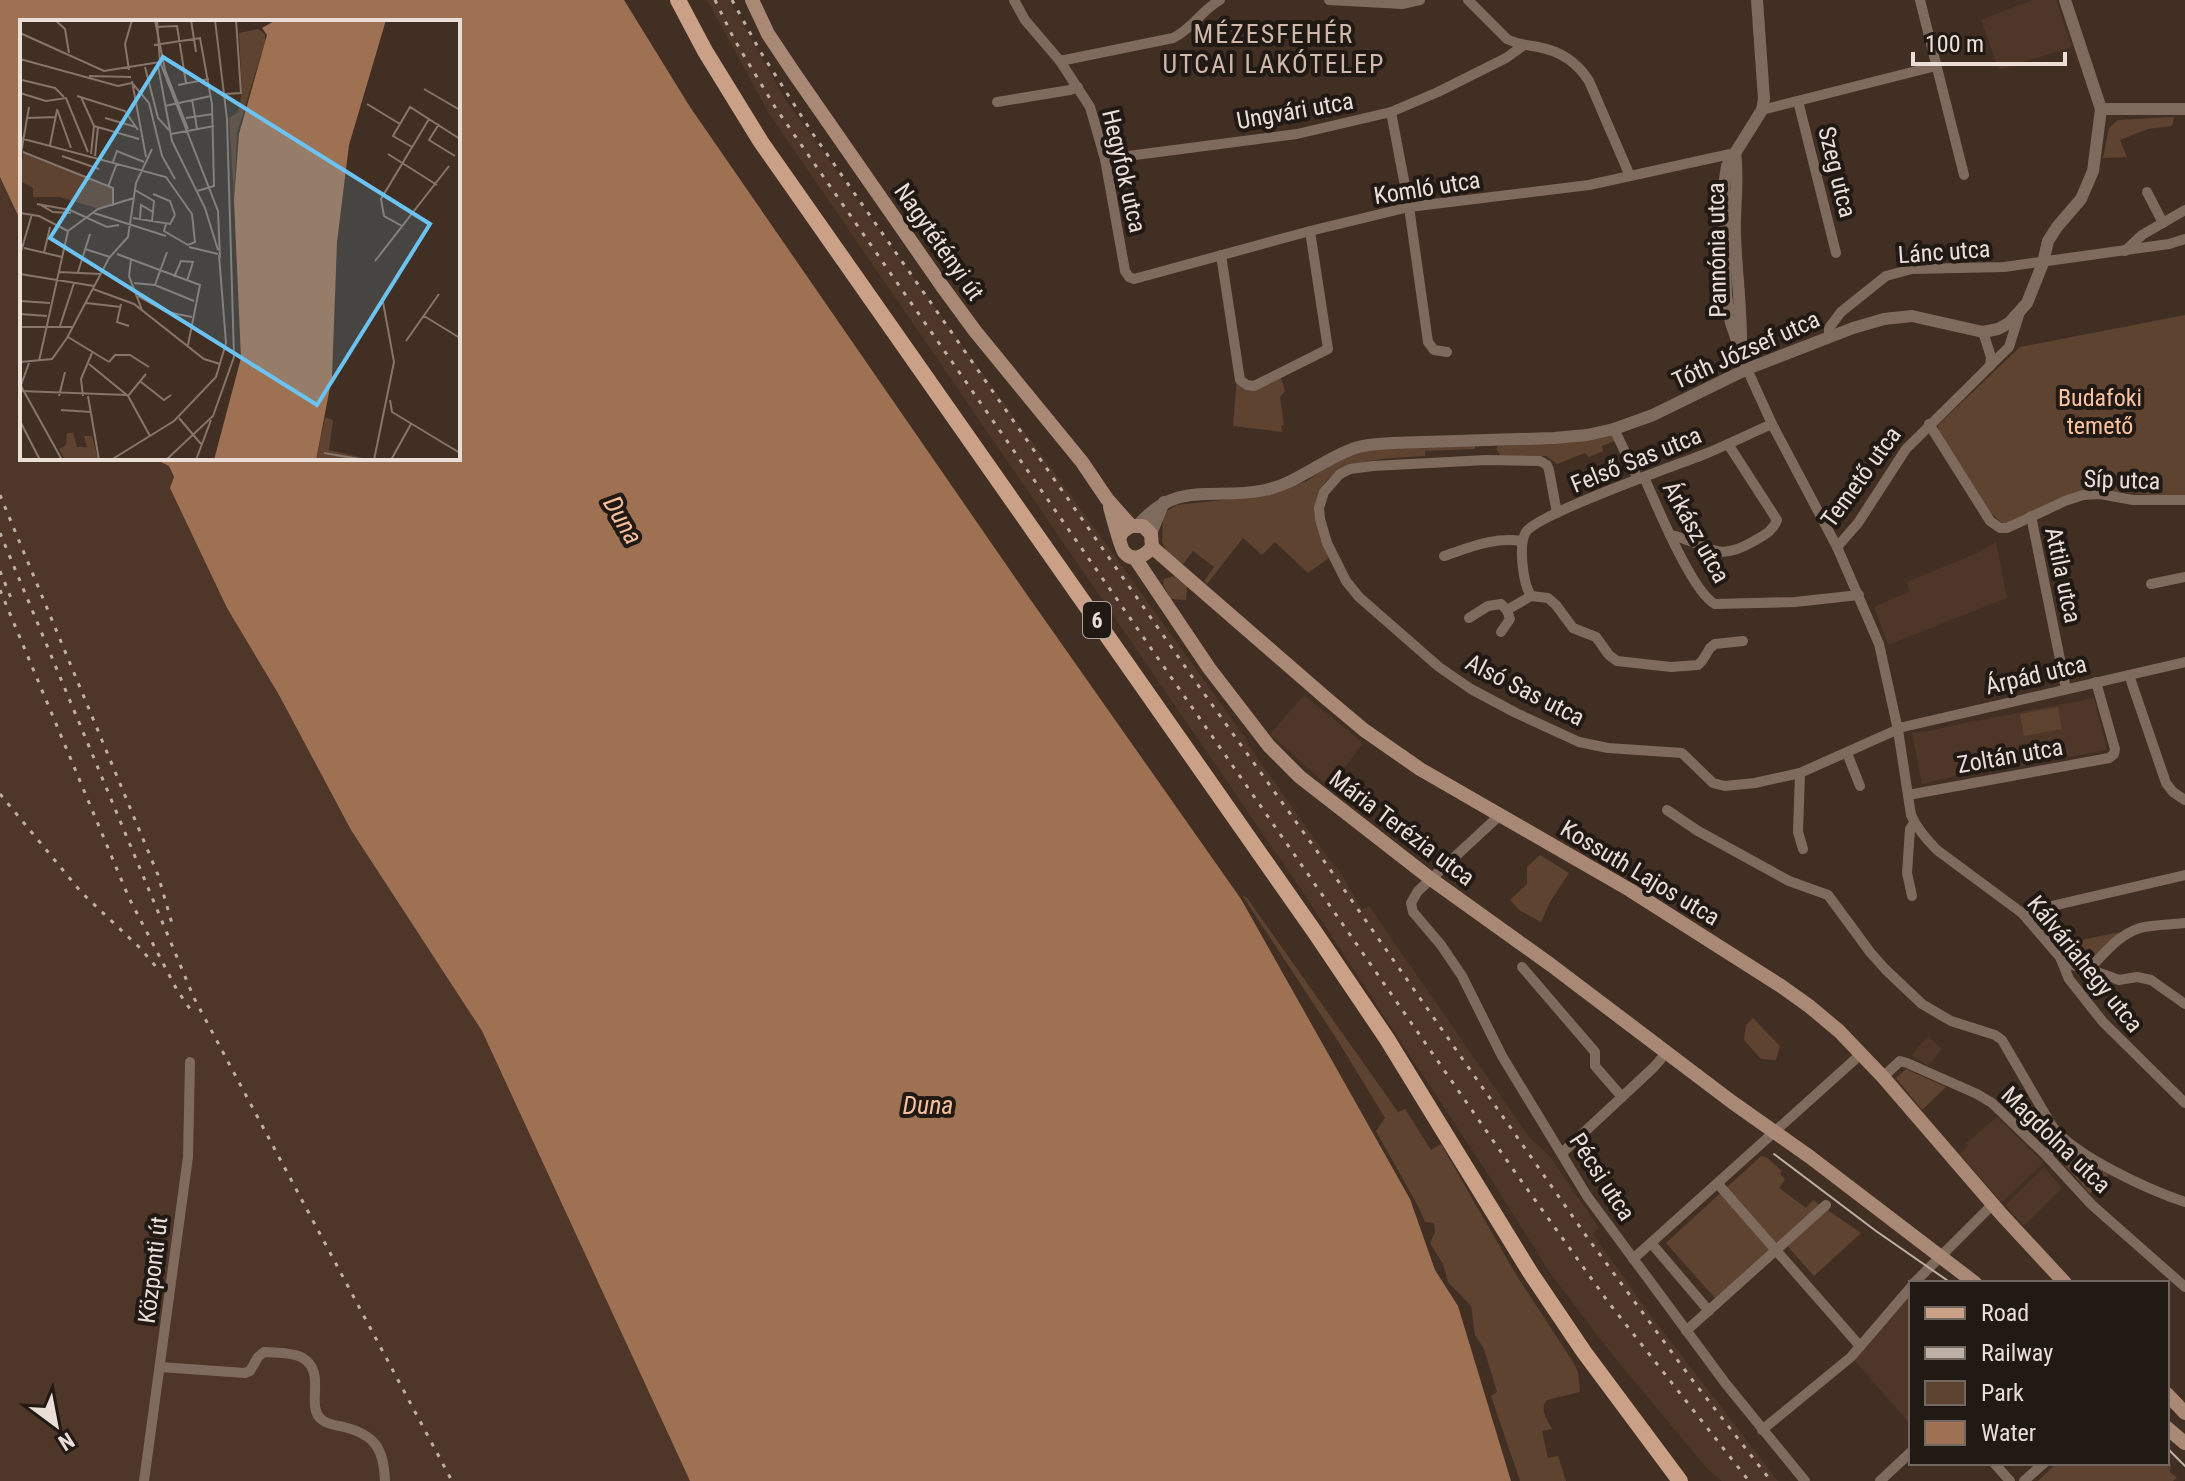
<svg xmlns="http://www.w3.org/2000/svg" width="2185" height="1481" viewBox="0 0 2185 1481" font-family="'Roboto Condensed',sans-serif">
<rect width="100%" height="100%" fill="#412f23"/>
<g fill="#4e3628">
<path d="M707 0H730L785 99 1245 737 1247 743 1328 858 1339 870 1362 909 1369 906 1529 1137 1549 1155 1599 1228 1593 1234 1649 1313 1778 1481H1722L1709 1471 1611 1353 1550 1273 1491 1179 1300 888 768 112Z"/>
<path d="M2032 0H2056L2072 47 1999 70 1981 20Z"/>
<path d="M0 177 22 224V458H153L169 466 227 608 279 695 351 830 482 1031 690 1481H0Z"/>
<path d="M1996 542 2007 598 1888 645 1874 607 1910 591 1907 582 1977 553Z"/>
<path d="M1304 695 1363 743 1330 788 1270 734Z"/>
<path d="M2094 698 2107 750 1962 777 1961 775 1922 784 1912 733 1924 731 1925 732 1954 725Z"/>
<path d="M1928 1036 1942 1049 1928 1066 1912 1055Z"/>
<path d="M1997 1117 2044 1163 2002 1202 1959 1154 1968 1146 1966 1143Z"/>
<path d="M2044 1167 2062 1188 2024 1226 2005 1205Z"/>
<path d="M1911 1287V1425L1855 1361 1859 1345Z"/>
</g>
<g fill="#5e4331">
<path d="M2174 117 2172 126 2148 129 2120 140 2127 157 2103 158 2109 128 2118 120Z"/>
<path d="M2185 315V495L2173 497 2108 491 2005 524C1982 515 1953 454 1939 431L1938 425 2020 347Z"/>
<path d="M1237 378 1242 388 1249 390 1281 378 1285 391 1280 397 1284 425 1281 426 1282 432 1233 426Z"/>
<path d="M1613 434 1615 441 1602 446 1603 451 1589 457 1585 453 1557 464 1546 456H1501L1496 449 1498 446 1508 445Z"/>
<path d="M1475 444V449L1425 451V456C1377 459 1302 458 1318 529 1320 539 1325 549 1329 558L1308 573 1275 542 1262 555 1243 538 1207 584 1204 581 1214 567 1193 551 1183 564 1167 552 1162 542 1163 519 1167 511 1177 505 1268 495 1307 481 1335 461 1361 449Z"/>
<path d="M1174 576 1187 586 1186 600 1171 599 1163 584 1164 579Z"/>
<path d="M2058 707 2062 729 2024 736 2020 714Z"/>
<path d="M1540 855 1569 873 1550 902 1541 922 1519 910 1510 900 1527 884V867Z"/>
<path d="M1242 895 1247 898 1398 1112 1405 1109 1431 1150 1441 1144 1515 1273 1573 1362 1578 1372 1580 1392 1547 1400C1539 1409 1547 1419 1552 1429L1542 1431 1548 1458 1558 1456 1566 1481H1520L1491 1396 1497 1392 1484 1349 1475 1335 1471 1306 1448 1282 1443 1264 1430 1243 1435 1232 1434 1223 1425 1222 1419 1208 1376 1131 1385 1118 1338 1041Z"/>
<path d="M2121 932 2087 965 2075 963 2063 948 2071 942Z"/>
<path d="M1753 1018 1780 1046 1776 1060 1761 1059 1744 1040 1746 1025Z"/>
<path d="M1906 1069 1946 1087 1922 1110 1896 1078Z"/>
<path d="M2069 1149 2109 1174 2090 1194 2060 1159 2065 1150Z"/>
<path d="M1761 1156 1766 1157 1782 1171 1780 1174 1785 1179 1779 1188 1806 1208 1813 1200 1861 1233 1814 1276 1782 1240 1715 1298 1666 1243Z"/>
<path d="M2167 1461 2171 1465 2170 1472 2177 1478 2173 1481H2038L2057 1463H2167Z"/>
</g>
<path fill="#9e7153" d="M0 0H624L690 107 1023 589 1241 899 1410 1199 1435 1270 1458 1306 1511 1481H690L482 1031 351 830 279 695 227 608 170 488 174 477 169 466 153 458H458V22H22V224L0 177Z"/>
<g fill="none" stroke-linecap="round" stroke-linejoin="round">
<g stroke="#7f6a5e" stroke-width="10">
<path d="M1014 0 1025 20 1060 61 1090 107 1105 159 1125 271 1129 277 1134 279 1310 231 1409 207 1589 185 1735 153"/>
<path d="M1329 0 1402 4 1420 0"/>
<path d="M1468 0 1507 39C1516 44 1527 45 1538 47 1561 51 1577 62 1589 81L1630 176"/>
<path d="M1920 0 1964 175"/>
<path d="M1060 61 1173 38C1192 29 1202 10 1220 0"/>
<path d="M1798 101 1836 253"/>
<path d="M997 102 1070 90 1078 87"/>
<path d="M1762 110 1936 66"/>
<path d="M1391 112 1409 207 1428 342 1434 350 1447 352"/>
<path d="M1105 159 1297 134 1391 112 1438 92 1506 58 1524 45"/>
<path d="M2147 192 2163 223"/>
<path d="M2125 251 2142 235 2185 210"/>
<path d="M1221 255 1240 380 1247 385 1254 386 1328 349 1310 231"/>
<path d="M1983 332 1991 357 1990 366"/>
<path d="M1829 337V328L1841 312 1886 276 1912 269 2004 267 2169 244 2185 239"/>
<path d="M1747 369 1772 424 1837 547 1879 644 1898 730 1911 815C1917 829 1926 839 1937 850L2022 913 2060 957 2069 979 2103 1022 2185 1103"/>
<path d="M1929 424 1990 521 2000 528H2007L2065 501 2083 495 2100 494 2133 500H2185"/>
<path d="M1614 429 1638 479"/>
<path d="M1644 477C1656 504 1692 592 1715 604L1795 602 1859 595"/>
<path d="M1557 513 1549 470 1547 465 1540 461 1486 460 1373 466 1350 469 1340 474 1324 492 1319 508 1320 519 1327 543 1346 581 1359 597 1439 667 1471 689 1516 713 1579 742 1608 748 1682 753 1713 783 1725 786 1755 783 1800 773 1903 727 2185 662"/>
<path d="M2031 516 2066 689"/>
<path d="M1670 535C1708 542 1714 565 1754 541 1764 535 1773 531 1777 520L1728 444"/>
<path d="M1837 547 1858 523 1906 449 2009 347 2020 312"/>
<path d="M1444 556C1471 547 1494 537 1522 541"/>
<path d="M2151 584 2185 577"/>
<path d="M1531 596C1523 584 1518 544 1526 532 1537 514 1677 465 1705 454 1727 445 1749 434 1772 424"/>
<path d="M1507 610 1531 596 1548 598 1556 605 1573 628 1596 637 1609 655 1617 661 1671 667 1698 665 1702 661 1710 648 1715 644 1743 641"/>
<path d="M1469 618 1488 606 1501 604 1507 610"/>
<path d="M1501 632 1510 619 1507 610"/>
<path d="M2129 675 2166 783 2173 792 2185 800"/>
<path d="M1847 753 1860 786"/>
<path d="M1800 773 1798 832 1803 849"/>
<path d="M1908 795 2109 758 2114 754 2115 749 2096 682"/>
<path d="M1667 810 1698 831 1789 881 1828 895 1870 952 1885 969 1922 1004 1951 1021 1995 1035 2002 1040 2052 1126C2074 1156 2149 1190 2185 1202"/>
<path d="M1500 815 1418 891 1411 903 1413 912 1441 945 1462 976 1502 1056 1587 1196 1726 1384 1805 1481"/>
<path d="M1912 896 1907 873 1910 829 1914 823"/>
<path d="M2022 913 2185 875"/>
<path d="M2063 963 2089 969 2119 980 2137 977 2151 980 2185 1004"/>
<path d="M1522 967 1595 1052V1066L1622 1097"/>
<path d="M2089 969C2104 954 2118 935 2140 928 2154 924 2170 925 2185 923"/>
<path d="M1883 1077 1900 1061 1907 1063 1977 1094 1992 1103 2046 1155 2092 1205 2185 1287"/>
<path d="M1562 1153 1654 1067 1667 1052"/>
<path d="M2046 1155 2062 1138"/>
<path d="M1718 1184 1859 1345"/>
<path d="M1652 1244 1709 1311"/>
<path d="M1633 1259 1861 1054"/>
<path d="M1914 1283 1993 1204"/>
<path d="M1686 1331 1826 1205"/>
<path d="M160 1367 245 1373 250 1371 258 1357 264 1352C276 1353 290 1352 301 1357 328 1371 305 1405 321 1419 327 1425 337 1425 344 1427 376 1435 384 1450 385 1481"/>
<path d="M1762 1430 1851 1357 1911 1287"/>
<path d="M1994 1463 2010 1481"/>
<path d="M144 1481 188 1157 190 1062"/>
<path d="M1880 1481 1911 1452"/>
<path d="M2024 1481 2044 1463"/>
</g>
<g stroke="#7f6a5e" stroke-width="12">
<path d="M2101 109H2185"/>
<path d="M1735 153C1739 180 1734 207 1735 234 1736 269 1741 304 1741 340"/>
<path d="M1747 369 1731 323 1726 295 1724 186 1727 166 1762 110 1764 99 1757 0"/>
<path d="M1138 525C1178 479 1213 501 1265 490 1298 483 1323 459 1355 448 1367 444 1379 444 1392 443L1554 438 1587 435 1614 429 1653 415 1747 369 1853 328 1884 319 1912 316 1983 332 1998 329 2009 323 2027 303 2043 263 2048 241 2057 227 2081 199 2093 171 2101 109 2065 0"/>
<path d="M1151 534 1164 502"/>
</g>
<g stroke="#a98975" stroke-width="14">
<path d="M752 0 768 34 794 73 942 286 975 331 1082 462 1107 499 1131 526"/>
<path d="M1110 507C1112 514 1121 549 1124 552 1133 563 1145 556 1152 547L1151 534 1143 526H1131L1122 532 1120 537"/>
<path d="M1152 547 1327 699 1364 730 1420 769 1630 890 1781 986 1809 1006 1839 1031 1883 1077 2002 1215 2065 1283"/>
<path d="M1135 558 1209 668 1269 746 1300 777 1431 879 1551 965 1732 1102 1810 1157 1975 1283"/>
<path d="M2167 1394 2185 1413"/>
<path d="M2167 1428 2185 1443"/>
</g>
<path stroke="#caa086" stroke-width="16" d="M678 0 705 51 761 142 1314 931 1387 1039 1530 1272 1584 1352 1680 1481"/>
<g stroke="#bdb0a7" stroke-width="2">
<path d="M1774 1154 1876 1231 1951 1283"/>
<path d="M2167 1448 2185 1466"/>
</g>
<g stroke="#bdb0a7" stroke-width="3" stroke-dasharray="4 8" stroke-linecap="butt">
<path d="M715 0 734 39 775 107 1510 1165 1609 1303 1749 1481"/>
<path d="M732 0 760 51 813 134 1193 678 1329 868 1587 1237 1690 1377 1771 1481"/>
<path d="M0 495 158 875 173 927"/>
<path d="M0 533 194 998 452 1481"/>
<path d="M0 571 11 598"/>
<path d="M0 590 129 898 177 990 192 1012"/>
<path d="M0 794 81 892 140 948 158 969"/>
</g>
</g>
<g text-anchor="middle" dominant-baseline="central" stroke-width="8" stroke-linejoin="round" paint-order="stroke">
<rect fill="#211914" stroke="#aea39c" stroke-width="2" x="1083" y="602" width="28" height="36" rx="6"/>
<g font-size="22" font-weight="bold" fill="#eaded7">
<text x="1097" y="620">6</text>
</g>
<g font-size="24" fill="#eaded7" stroke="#211914">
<text transform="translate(1295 111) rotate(-10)">Ungvári utca</text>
<text transform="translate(1124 171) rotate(77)">Hegyfok utca</text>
<text transform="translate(1837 172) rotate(76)">Szeg utca</text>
<text transform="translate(1427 188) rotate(-9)">Komló utca</text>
<text transform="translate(939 242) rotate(55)">Nagytétényi út</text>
<text transform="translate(1717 250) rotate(-91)">Pannónia utca</text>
<text transform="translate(1944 252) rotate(-4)">Lánc utca</text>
<text transform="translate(1746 350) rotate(-24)">Tóth József utca</text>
<text transform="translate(1636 460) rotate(-22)">Felső Sas utca</text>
<text transform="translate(1861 477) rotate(-54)">Temető utca</text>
<text transform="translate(2122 480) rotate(2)">Síp utca</text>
<text transform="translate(1696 532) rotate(61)">Árkász utca</text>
<text transform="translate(2063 575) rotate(78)">Attila utca</text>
<text transform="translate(2036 675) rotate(-13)">Árpád utca</text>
<text transform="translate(1525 690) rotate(27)">Alsó Sas utca</text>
<text transform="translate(2010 756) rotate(-10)">Zoltán utca</text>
<text transform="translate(1402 828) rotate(37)">Mária Terézia utca</text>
<text transform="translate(1640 873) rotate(31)">Kossuth Lajos utca</text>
<text transform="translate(2085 964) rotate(51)">Kálváriahegy utca</text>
<text transform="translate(2056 1140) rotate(44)">Magdolna utca</text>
<text transform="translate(1602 1177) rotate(57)">Pécsi utca</text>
<text transform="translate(153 1270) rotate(-83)">Központi út</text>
</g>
<g font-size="24" fill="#fdc39f" stroke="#211914">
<text x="2100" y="398">Budafoki<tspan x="2100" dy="28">temető</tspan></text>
</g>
<g font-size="26" letter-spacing="2" fill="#d0b9ab" stroke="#211914">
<text x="1274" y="34">MÉZESFEHÉR<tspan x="1274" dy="30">UTCAI LAKÓTELEP</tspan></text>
</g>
<g font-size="26" font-style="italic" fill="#f8bf9b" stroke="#211914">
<text transform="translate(623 520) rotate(60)">Duna</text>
<text x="928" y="1105">Duna</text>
</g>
</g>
<g transform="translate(20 20)">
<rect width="440" height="440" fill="#412f23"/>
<path d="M238 9 245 14V22L217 113 214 181 209 98 218 92 222 73 219 13ZM3 133 92 168 93 184 76 188 40 177H13V168L0 161ZM305 397 313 400 309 430 352 440H296ZM47 413H53L57 427H67L64 416H72L78 440 44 438 39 429 46 425Z" fill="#5e4331"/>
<path d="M256 0H366L329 125 317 222 312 357 296 440H194L221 338 214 180 219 114 247 15 242 8Z" fill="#9e7153"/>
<path fill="none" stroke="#85756b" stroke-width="2" d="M35 0 45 9 49 33M135 0 145 50 168 109M137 0 140 42 198 191 200 238M171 0 176 32M136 7 157 6 166 63M0 13 84 51 140 42M134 25 181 18M0 39 98 66 112 63M138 46 152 121 185 188 198 230M125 47 138 98 149 110M109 50 105 24 112 0M69 56 111 57M2 60 35 68 44 77M112 61 126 137M112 63 129 83 142 136 155 159M158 65 189 59M404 69 440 90M0 73 26 81 46 78 68 132M205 74 221 73 216 0M57 76 105 91 118 110M61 77 74 106 71 134M172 79 177 109M347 84 380 104M145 86 191 76M37 89 51 128M8 98 35 97M85 98 116 107M166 98 193 94M419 104 409 120 435 136M74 106 119 119M151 114 194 106M0 118 146 157 172 194 175 222 168 225 144 211 146 204M30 125 37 90M392 127 373 116 390 87 440 119M3 132 93 168V186M368 134 417 165M42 136 79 149M75 136 78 107M0 139 9 87M93 142 97 131 124 142M88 167 97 143M115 170 134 181 132 201M177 171 194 166 192 84 180 18M133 174 150 181 155 195M17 184 50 190 87 207 99 205M19 184 33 192 51 193M0 193 19 196 48 211M74 193 146 216M113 198 150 204 155 195M120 199 121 185 133 192M382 206 364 196 361 179 409 99M169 227 198 234M4 228 42 237M65 229 90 237M24 233 30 207M97 234 180 265 168 325M0 235 12 194M111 239 109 256 122 290M355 241 429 146M39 252 81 254M58 252 70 214M0 254 74 266M154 257 161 241 173 242 167 261M114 263 135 265 174 281M135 265 147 232M73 269 114 284 184 339 200 344M118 276 147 292 172 297M0 281 30 283M66 283 101 287M101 284 97 302 109 306M0 294 27 296M404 296 440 318M40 306 54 263M0 307H53M48 317 89 342M386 321 419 274M19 341 48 211 78 189 114 178M0 342 32 339 47 318 89 238 108 217 116 163 132 129M89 342 95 335H110L129 347M69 344 108 376 130 416M121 362 144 380 151 375M1 366 42 440M0 368 9 343M0 371 107 375M39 376 45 352M63 376 61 359 72 333M68 376 79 440M108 376 126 354M370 380 372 392 440 433M41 390 71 392M159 398 181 424M0 401 20 440M304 433 345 440M91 440 154 401 196 357 206 323 199 235M146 440 193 396 214 337 207 99 195 0M176 440 191 400M354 440 374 342 363 282M371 440 391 404"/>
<path fill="#6bc3f2" fill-opacity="0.15" stroke="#6bc3f2" stroke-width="4" d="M143 37 410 204 297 385 30 218Z"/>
<rect width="440" height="440" fill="none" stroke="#eaded7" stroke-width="4"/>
</g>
<rect x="1909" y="1281" width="260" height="184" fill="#211914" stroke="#716862" stroke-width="2"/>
<rect x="1925" y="1307" width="40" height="12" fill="#caa086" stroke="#716862" stroke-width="2"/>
<text x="1981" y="1321" font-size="24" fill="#eaded7">Road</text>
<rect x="1925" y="1347" width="40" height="12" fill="#bdb0a7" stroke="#716862" stroke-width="2"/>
<text x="1981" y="1361" font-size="24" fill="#eaded7">Railway</text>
<rect x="1925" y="1381" width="40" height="24" fill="#5e4331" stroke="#716862" stroke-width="2"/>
<text x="1981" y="1401" font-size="24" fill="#eaded7">Park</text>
<rect x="1925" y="1421" width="40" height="24" fill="#9e7153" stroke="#716862" stroke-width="2"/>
<text x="1981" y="1441" font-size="24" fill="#eaded7">Water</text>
<g transform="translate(56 1425) rotate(148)" stroke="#211914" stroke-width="6" paint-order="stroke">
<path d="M0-6L14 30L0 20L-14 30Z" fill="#eaded7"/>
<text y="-12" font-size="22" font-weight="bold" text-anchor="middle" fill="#eaded7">N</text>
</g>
<path d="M1913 52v12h152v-12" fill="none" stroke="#eaded7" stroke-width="4"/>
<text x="1925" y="52" font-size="24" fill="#eaded7" stroke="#211914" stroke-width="6" paint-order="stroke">100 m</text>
</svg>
